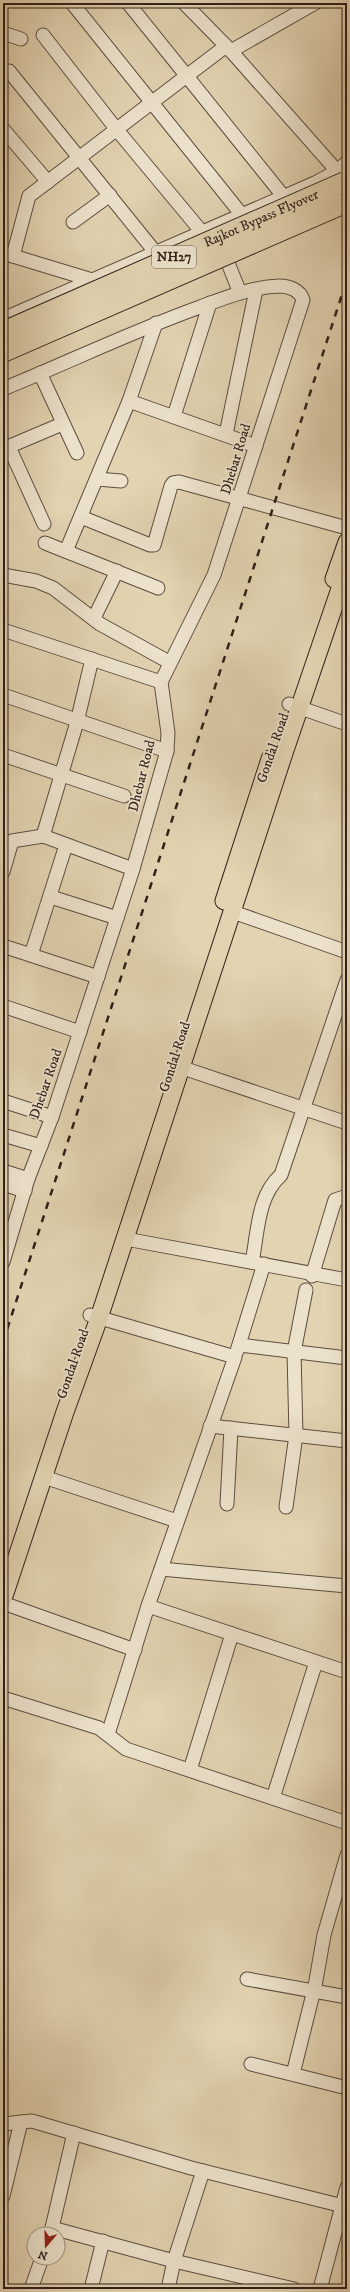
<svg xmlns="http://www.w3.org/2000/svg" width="350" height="2292" viewBox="0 0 350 2292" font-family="'IM FELL DW Pica',serif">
<rect width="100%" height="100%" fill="#e2d3b1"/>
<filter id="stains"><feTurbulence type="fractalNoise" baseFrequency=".005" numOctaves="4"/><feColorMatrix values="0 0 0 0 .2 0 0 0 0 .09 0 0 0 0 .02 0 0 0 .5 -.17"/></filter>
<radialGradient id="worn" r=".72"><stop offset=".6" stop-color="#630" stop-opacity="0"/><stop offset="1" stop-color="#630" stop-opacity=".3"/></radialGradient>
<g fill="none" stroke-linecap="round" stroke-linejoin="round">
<defs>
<g id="minor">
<path d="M72 3 242 215"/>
<path d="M128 3 284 197"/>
<path d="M184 3 231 51 337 171"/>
<path d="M3 33 21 39"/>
<path d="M43 35 117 130 201 231"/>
<path d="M231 51 315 3"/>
<path d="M9 71 156 253"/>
<path d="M3 129 48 182"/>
<path d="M73 222 110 195"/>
<path d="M222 248 240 293"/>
<path d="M3 253 92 280"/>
<path d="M13 256 29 196 226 46"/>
<path d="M3 319 315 183 337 171 347 162"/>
<path d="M40 373 77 453"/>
<path d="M3 389C69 362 133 331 200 307 224 298 252 287 279 286 289 286 300 290 303 300L214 575 161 682 168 733 167 751 133 869 52 1117 28 1179 3 1262"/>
<path d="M129 401 256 446"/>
<path d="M174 416 210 303"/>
<path d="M226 434 256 290"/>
<path d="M9 447 44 524"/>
<path d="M3 449 62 424"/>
<path d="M97 479 121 481"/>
<path d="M81 517 150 545H154L171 486 173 483 179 482 347 528"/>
<path d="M45 543 158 588"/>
<path d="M66 551 129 401 156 323"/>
<path d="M3 575 36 581 53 588 100 624 169 662"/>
<path d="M94 618 117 571"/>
<path d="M3 630 161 682"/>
<path d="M3 695 167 751"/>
<path d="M289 704 347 724"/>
<path d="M3 755 124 796"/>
<path d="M43 836 77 722 92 659"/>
<path d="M3 872 12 841 43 836 133 869"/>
<path d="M51 897 117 918"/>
<path d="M233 912 347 952"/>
<path d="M3 946 98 977"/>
<path d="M31 955 66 845"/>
<path d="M3 1006 80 1032"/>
<path d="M180 1067 347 1123"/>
<path d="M3 1101 52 1117"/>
<path d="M3 1135 41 1146"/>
<path d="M3 1171 28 1179"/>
<path d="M3 1184 25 1191"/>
<path d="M126 1239 347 1280"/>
<path d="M252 1262C258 1233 257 1196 281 1175L347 980"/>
<path d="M312 1276 335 1200 347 1196"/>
<path d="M90 1315 235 1357 148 1606 108 1734"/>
<path d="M240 1345 347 1358"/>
<path d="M237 1351 264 1264"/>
<path d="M210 1426 347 1441"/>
<path d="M44 1477 177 1521"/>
<path d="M227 1504 231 1428"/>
<path d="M286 1507 296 1435 294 1352 306 1290"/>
<path d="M161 1569 347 1586"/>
<path d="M3 1603 135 1650"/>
<path d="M148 1606 347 1672"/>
<path d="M3 1698 99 1728 126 1749 347 1823"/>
<path d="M190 1770 232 1634"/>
<path d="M273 1798 316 1662"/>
<path d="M247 1979 347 1997"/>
<path d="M251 2064 347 2088"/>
<path d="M293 2074 315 1986 324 1935 347 1855"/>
<path d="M3 2124 32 2121 191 2168 347 2207"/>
<path d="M3 2196 21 2122"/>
<path d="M52 2228 74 2133"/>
<path d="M50 2234 52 2228 174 2261 294 2289"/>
<path d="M31 2289 42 2258"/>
<path d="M91 2289 103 2241"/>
<path d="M168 2289 174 2261 203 2171"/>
<path d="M320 2289 347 2187"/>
</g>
<g id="major">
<path d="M334 579 347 542"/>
<path d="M224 901 270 759"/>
<path d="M3 1599 65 1412 99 1318 284 753 347 568"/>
</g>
</defs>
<use href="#minor" stroke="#5c4d40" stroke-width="15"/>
<use href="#major" stroke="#2f201a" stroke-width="19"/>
<use href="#minor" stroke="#ece2cc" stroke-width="13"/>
<use href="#major" stroke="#e2d3b1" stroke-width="17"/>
<path stroke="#2f201a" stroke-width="2.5" stroke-dasharray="7 7" stroke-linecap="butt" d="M3 1342 347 279"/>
<defs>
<g id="highway-bridge">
<path id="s1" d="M3 332 345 182"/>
<path d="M3 352 340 205"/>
</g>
</defs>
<use href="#highway-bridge" stroke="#2f201a" stroke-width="22" stroke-linecap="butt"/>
<use href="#highway-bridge" stroke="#e2d3b1" stroke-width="20"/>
</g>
<g text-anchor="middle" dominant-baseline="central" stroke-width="3.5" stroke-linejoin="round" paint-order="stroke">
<rect fill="#ece2cc" stroke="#685a4f" stroke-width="1" x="152" y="246" width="44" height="22" rx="3"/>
<g font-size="13" font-weight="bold" fill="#2f201a">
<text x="174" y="257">NH27</text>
</g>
<g font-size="14" fill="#2f201a" stroke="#ece2cc">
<text stroke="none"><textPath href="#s1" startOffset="282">Rajkot Bypass Flyover</textPath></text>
<text transform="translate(236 459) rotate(-73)">Dhebar Road</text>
<text transform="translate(273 748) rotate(-71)">Gondal Road</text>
<text transform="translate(142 776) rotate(-76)">Dhebar Road</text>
<text transform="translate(175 1057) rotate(-72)">Gondal Road</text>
<text transform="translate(46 1084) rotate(-71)">Dhebar Road</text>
<text transform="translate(73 1364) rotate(-71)">Gondal Road</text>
</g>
</g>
<rect width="350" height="2292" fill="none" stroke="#e2d3b1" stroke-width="16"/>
<rect x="4" y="4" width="342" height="2284" fill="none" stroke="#2f201a" stroke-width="2"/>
<rect x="8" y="8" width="334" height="2276" fill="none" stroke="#2f201a"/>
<g transform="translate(46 2246) rotate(199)"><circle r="19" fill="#ece2cc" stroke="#a09485"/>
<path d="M0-3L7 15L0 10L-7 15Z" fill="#8f2418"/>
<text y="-6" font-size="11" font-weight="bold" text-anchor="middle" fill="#2f201a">N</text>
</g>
<rect width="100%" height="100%" filter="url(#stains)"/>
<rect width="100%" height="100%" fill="url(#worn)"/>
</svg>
